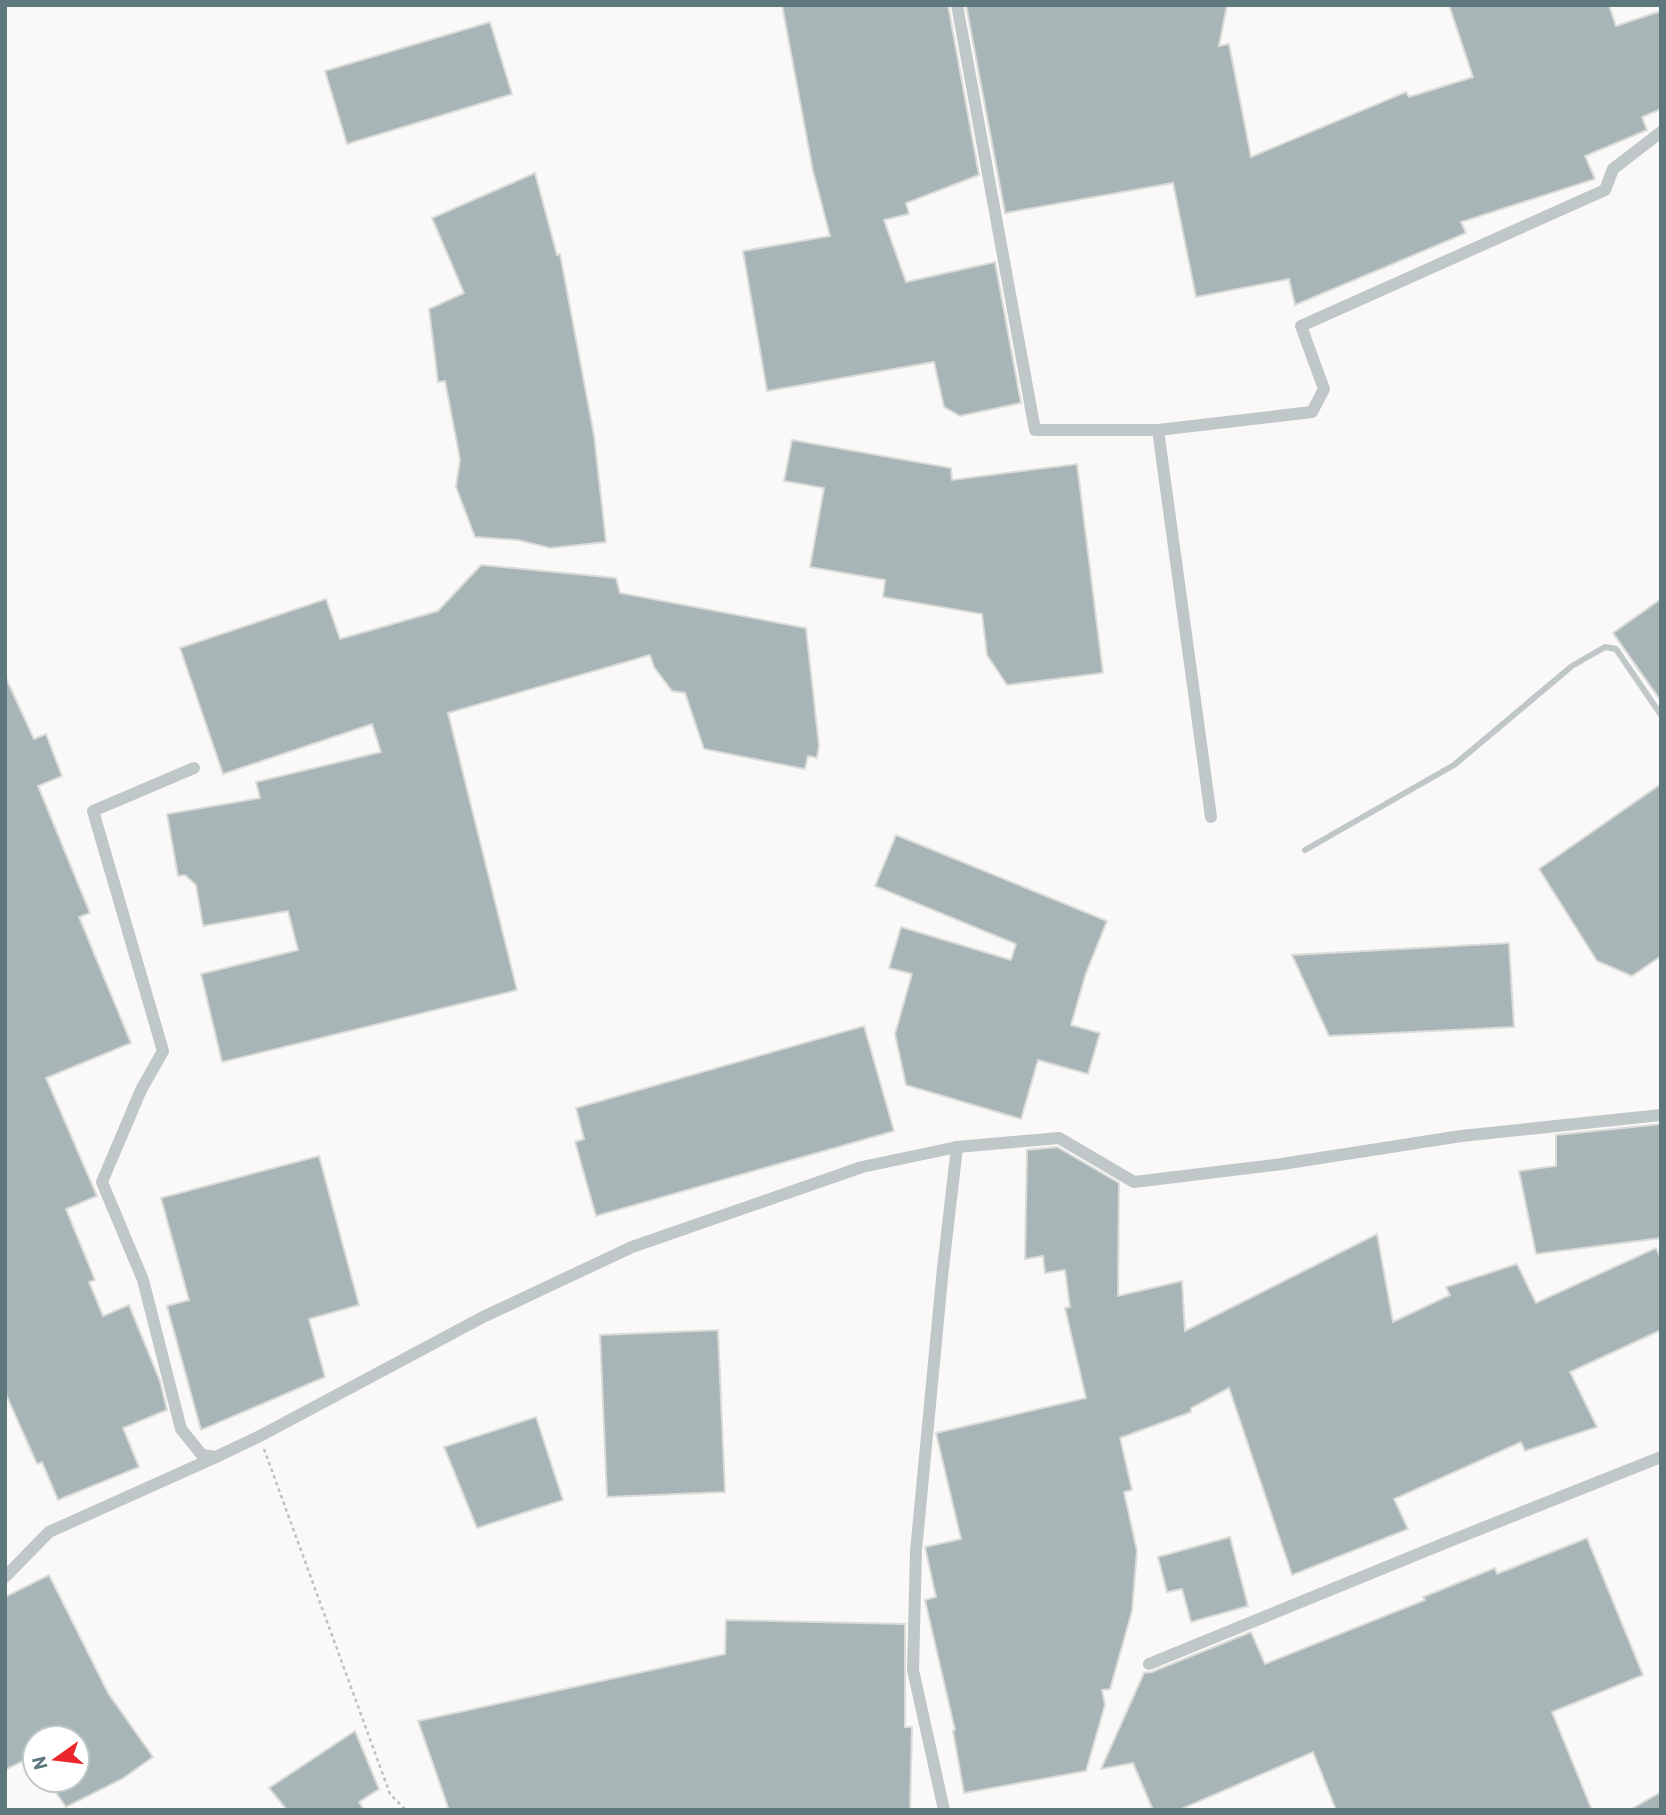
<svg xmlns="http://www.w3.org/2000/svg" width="1666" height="1815" viewBox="0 0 1666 1815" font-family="Barlow,sans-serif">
<rect width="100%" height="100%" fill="#faf9f7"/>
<g fill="#a7b5b7" stroke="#dbdbd9" stroke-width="2">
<path d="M782 5H948L979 175 906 203 909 214 884 220 906 282 995 262 1021 403 960 416 944 407 934 362 767 391 743 251 830 236 813 171Z"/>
<path d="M966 5H1227L1219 46 1229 44 1251 157 1406 92 1409 97 1473 77 1449 5H1609L1616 26 1661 11V109L1642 117 1647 130 1585 156 1595 179 1461 222 1466 233 1295 305 1289 279 1196 297 1173 183 1005 213Z"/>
<path d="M490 22 512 94 347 144 325 71Z"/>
<path d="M535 173 557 255 560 254 594 435 606 542 550 548 518 540 475 537 456 487 460 459 445 381 438 382 429 309 464 293 432 218Z"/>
<path d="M792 440 951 468 952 480 1077 464 1103 673 1007 685 987 655 982 614 883 597 885 580 810 567 824 488 784 481Z"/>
<path d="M481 565 616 578 620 593 806 628 819 746 817 758 808 756 805 769 704 749 685 693 672 691 654 667 650 655 448 713 517 990 222 1062 201 974 298 950 288 911 203 926 196 885 185 875 178 876 167 814 260 798 256 782 381 752 372 724 223 774 180 648 326 599 340 639 438 611Z"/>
<path d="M1661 599V701L1613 633Z"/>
<path d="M5 676 34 739 46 734 62 776 38 786 90 913 79 917 131 1043 46 1078 97 1196 66 1209 95 1280 89 1282 103 1316 129 1305 160 1381 167 1410 123 1428 139 1467 58 1500 42 1462 37 1464 5 1392Z"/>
<path d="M1661 784V956L1632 976 1597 961 1539 869Z"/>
<path d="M896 835 1107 921 1086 973 1071 1025 1100 1033 1088 1074 1038 1060 1021 1119 906 1085 895 1034 912 974 889 968 901 927 1011 960 1016 944 875 886Z"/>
<path d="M1509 943 1514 1027 1329 1036 1292 955Z"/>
<path d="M864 1026 894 1131 596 1216 575 1142 584 1139 576 1108Z"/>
<path d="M1661 1124V1238L1536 1254 1519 1171 1556 1166V1135Z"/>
<path d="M1057 1147 1119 1183 1118 1296 1182 1281 1185 1331 1377 1234 1393 1322 1450 1295 1446 1287 1517 1264 1536 1303 1656 1248 1661 1258V1330L1570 1372 1597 1427 1525 1451 1521 1442 1394 1499 1408 1529 1292 1575 1229 1388 1191 1408V1412L1120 1438 1132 1490 1124 1492 1137 1551 1132 1611 1110 1689 1102 1690 1105 1705 1086 1771 964 1793 953 1731 955 1730 925 1600 936 1597 925 1547 961 1539 936 1433 1086 1398 1065 1308 1070 1307 1065 1270 1045 1273 1043 1256 1025 1259 1027 1150Z"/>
<path d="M319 1156 359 1305 309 1319 325 1377 201 1430 167 1306 189 1300 161 1198Z"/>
<path d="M718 1330 725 1492 607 1497 600 1335Z"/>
<path d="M536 1417 563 1500 477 1528 444 1447Z"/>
<path d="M1230 1537 1248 1606 1191 1622 1182 1589 1167 1592 1158 1557Z"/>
<path d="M1587 1538 1643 1675 1552 1712 1592 1810H1336L1313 1752 1179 1810H1153L1133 1763 1101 1769 1144 1673 1152 1672 1251 1632 1265 1664 1425 1600 1423 1597 1495 1568 1497 1574Z"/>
<path d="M49 1575 108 1693 153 1757 122 1779 66 1807 47 1780H77V1738H35V1755L5 1770V1597Z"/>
<path d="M726 1620 905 1624V1727H912L910 1810H449L418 1721 725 1654Z"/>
<path d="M355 1731 379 1789 359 1802 364 1810H287L269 1788Z"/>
<path d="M1661 1792V1810H1630Z"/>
</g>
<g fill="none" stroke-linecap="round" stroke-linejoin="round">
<path stroke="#bcc1c3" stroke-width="2.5" stroke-dasharray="3.5 3.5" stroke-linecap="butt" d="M264 1449 390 1794 406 1810"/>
<path stroke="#c0c7c9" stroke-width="6" d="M1305 850 1454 765 1572 666 1605 647 1616 649 1661 715"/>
<g stroke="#c0c7c9" stroke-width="12">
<path d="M957 5 1035 430H1158L1211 817"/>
<path d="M1158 430 1312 412 1324 389 1301 326 1605 190 1613 169 1661 132"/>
<path d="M194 768 93 811 163 1051 141 1090 102 1182 143 1280 181 1429 202 1455 216 1457 260 1436 483 1317 632 1247 862 1167 957 1147"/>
<path d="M5 1577 49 1532 216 1457"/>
<path d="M1149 1664 1450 1541 1661 1457"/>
<path d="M944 1810 913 1670 916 1551 943 1268 957 1147 1059 1138 1134 1182 1282 1164 1461 1136 1661 1115"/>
</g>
</g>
<rect width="1666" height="1815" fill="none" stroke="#5e787e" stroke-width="14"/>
<g transform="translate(56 1759) rotate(256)"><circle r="33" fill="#ffffff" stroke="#bfc9cb" stroke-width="2"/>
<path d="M0-5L12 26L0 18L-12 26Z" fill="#eb262c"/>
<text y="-10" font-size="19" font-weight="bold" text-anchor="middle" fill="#5e787e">N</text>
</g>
</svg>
